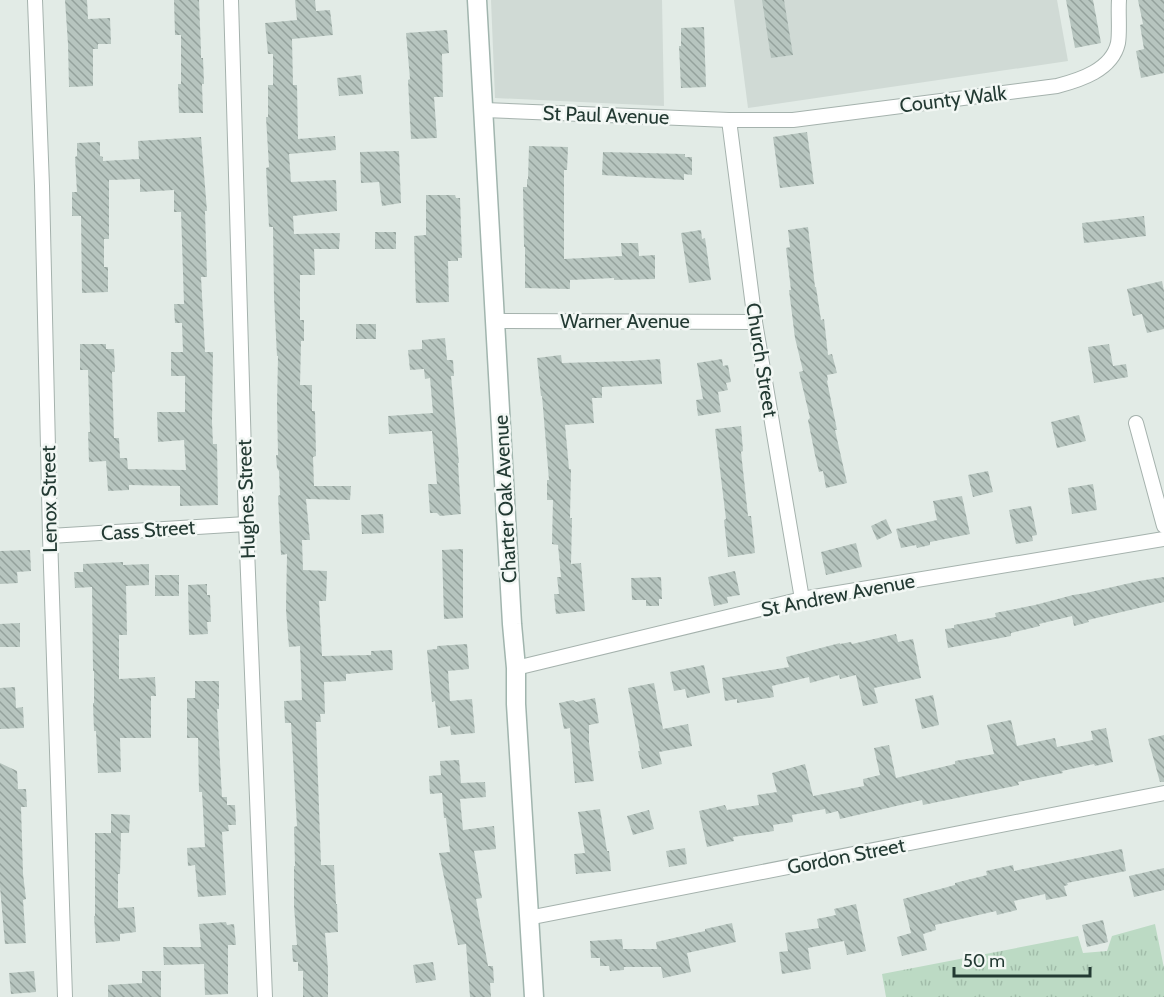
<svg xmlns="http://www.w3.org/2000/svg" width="1164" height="997" viewBox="0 0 1164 997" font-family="Cabin,sans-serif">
<defs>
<pattern id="grass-tufts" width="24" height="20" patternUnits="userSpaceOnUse" patternTransform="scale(1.5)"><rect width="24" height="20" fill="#bcdac4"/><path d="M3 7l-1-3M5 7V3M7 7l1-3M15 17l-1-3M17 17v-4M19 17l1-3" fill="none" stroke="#a1bca9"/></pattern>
<pattern id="building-back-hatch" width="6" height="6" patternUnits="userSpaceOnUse" patternTransform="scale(1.5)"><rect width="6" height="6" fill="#b7c5bf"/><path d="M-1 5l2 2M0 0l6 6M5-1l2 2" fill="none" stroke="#94a19c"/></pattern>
</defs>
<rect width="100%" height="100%" fill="#e2ebe6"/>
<g fill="#d0dad5">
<path d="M491 0H662L664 106 495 98Z"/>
<path d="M734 0H1057L1068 61 748 108Z"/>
</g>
<path fill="url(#grass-tufts)" d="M1155 924 1164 968V997H886L882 974 1078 936 1083 953 1107 951 1112 936Z"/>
<g fill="url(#building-back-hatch)">
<path d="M65 0H87L88 19 110 18 111 44H98V49H93V86L69 87 68 44Z"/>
<path d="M174 0H199L201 52V58H203L204 84H202L203 113H179L178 84H181V35H175Z"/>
<path d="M295 0H315L316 11 330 10 333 35 292 39 293 85H297L298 139 335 136 336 150 289 154 291 182 336 180 337 211 293 216 294 234 340 233 339 249H314L315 275H300V320H304V341H301L300 385H312V411H315L316 456 313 457 314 486H351L350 500 306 499 310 540H302L303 570 327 571 326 601H319L322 656 371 655V651L392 650 393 670 346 674V681L324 682 325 714H320L321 722H316L321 865H334L336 904H337L338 932 325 933 328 969V997H303V971H298V962H293L292 945H297L294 906V866H295L294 827 297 826 291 723H285L284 701 302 700 300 646 289 647 286 610 287 554 281 555 278 496 280 495 279 471 277 468 276 455H278L277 406 278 356H277L274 297 273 227H269L266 168 269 167 266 117H268V85H273V54H268L265 23 297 20Z"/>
<path d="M762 0H784L793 55 771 58Z"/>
<path d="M1066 0H1093L1101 43 1075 48Z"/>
<path d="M1138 0H1164V73L1141 78 1136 51 1144 49 1140 25 1143 24Z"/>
<path d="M704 27 706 87 681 88 679 46H681V28Z"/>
<path d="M447 30 449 53 442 54 443 97H434L437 138 411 139 408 80 410 79 406 33Z"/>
<path d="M361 75 363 94 339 96 337 78Z"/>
<path d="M807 132 814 184 780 188 773 137Z"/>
<path d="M201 137 207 211H205L207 277H201L205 352H213L212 422 213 444H217L218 505 180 506V486L129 485V490L108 491 106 461 89 462 88 432H90L88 370H80V344H106V349H114L115 372H112L114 438H119L120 458H127L128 469 186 470 184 440 158 442 157 412H185V376H171V352H183L182 323H175L174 304H184L181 212H174V190L140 192V179L109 180V239H104V267H108V292L82 293 81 216H72V192H77L75 157 77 156V143L100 142V156L103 157V161L139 159 138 141Z"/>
<path d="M529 146 568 147 567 170H564V259L622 256 621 243H638L639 256 655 255V279L614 280V278L570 280V289L525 288V247H524L523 187H527V179H528Z"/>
<path d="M399 151 401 203 382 206 379 182 361 183 360 152Z"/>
<path d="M603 152 685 154V157H692V175L684 174V180L602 175Z"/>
<path d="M426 195H455L456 198H460L462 258H458V261H448L449 302 416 303 414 236 426 235Z"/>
<path d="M1144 216 1146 236 1084 243 1082 223Z"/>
<path d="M808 227 815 287H816L821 320 824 319 828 355 832 354 837 373 827 375 828 380 827 381 837 430H835L847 483 826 488 823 471 819 472 815 455 808 420 810 418 799 372 803 371 795 338 789 290H791L786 248 790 247 788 230Z"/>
<path d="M701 230 702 239 705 238 711 280 689 283 681 233Z"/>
<rect x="375" y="232" width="21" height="17"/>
<path d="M1162 281 1164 291V329L1147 333 1142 314 1133 316 1127 289Z"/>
<rect x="356" y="324" width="20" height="15"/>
<path d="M445 338 447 360H453L454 376H451L459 463H458L461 514 440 516 437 513H430L428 484H437L432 431 389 434 388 416 433 413 430 378 425 379 424 369 410 370 408 350 422 349V340Z"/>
<path d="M1109 344 1113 366 1126 364 1128 377 1094 383 1088 347Z"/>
<path d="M561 355 562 363 630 361 660 359 662 384 602 387V398H592L594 423 565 425 569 469H571L570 518H572L571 564 581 563 585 611 556 614 554 594H559L557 577H561L558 545 552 544 553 500H547V480H549L542 396H541L537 358Z"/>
<path d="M722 359 723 366 728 365 731 382 726 383 728 390 718 392 721 412 698 416 696 400 703 399 697 363Z"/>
<path d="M1079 415 1086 441 1057 448 1051 422Z"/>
<path d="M741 426 743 451 741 452 748 516H751L755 553 728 557 724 520 726 519 715 429Z"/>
<path d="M988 471 993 492 973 497 968 475Z"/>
<path d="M1093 484 1097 510 1072 514 1068 488Z"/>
<path d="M962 496 970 534 930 542V545L917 548 916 545 901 548 896 529 937 520 933 501Z"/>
<path d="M1031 506 1037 535 1032 536 1033 541 1016 544 1009 510Z"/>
<path d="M383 514 384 533 362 534 361 515Z"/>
<path d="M886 519 892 533 877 540 871 526Z"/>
<path d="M856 543 862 567 826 575 821 552Z"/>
<path d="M463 549V618L444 619 442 550Z"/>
<path d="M30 550 31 571 17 572 18 583 0 584V551Z"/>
<path d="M123 562V565L149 564V585L126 586 127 635H119V679L155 677 156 696H151V738H120L121 772 98 773 96 731H94L93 703H94V671H93L92 587 75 588 74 572H83V564Z"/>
<path d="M735 571 740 595 727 597 728 603 714 606 708 577Z"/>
<rect x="155" y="575" width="24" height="21"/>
<path d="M661 577 662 599H659V606H646V600H632L631 578Z"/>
<path d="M1164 577V602L1088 620 1089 622 1074 626 1072 616 1039 624 1040 626 1011 633V636L948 648 945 629 954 628V625L996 617 995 613 1035 605 1073 595 1086 593 1139 581Z"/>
<path d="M207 584V595H210L211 622H207L208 634 189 635 188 585Z"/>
<path d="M20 623V647H0V624Z"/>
<path d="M896 634 898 642 913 639 921 678 874 688 878 703 863 706 856 675 840 679 839 675 810 683 809 677 772 686 774 697 737 703V699L725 701 722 678 789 667 786 657 840 643V644L851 642 852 644Z"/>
<path d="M467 644 469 669 448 671 450 701 472 699 475 733 451 735 450 726 438 728 435 701 432 702 427 650 437 649V646Z"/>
<path d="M704 665 710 693 687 698 685 689 674 691 670 672Z"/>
<path d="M195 681H219V709H217L222 797H227V805H235L236 825H228L229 831 222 832 226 895 198 897 195 865 188 866 187 848 205 847 202 792H199L198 738H187V698H195Z"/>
<path d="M654 683 663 729 688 724 692 746 659 752 662 764 642 769 638 751H640L628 688Z"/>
<path d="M15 687 16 708 23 707 24 728 0 729V688Z"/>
<path d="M933 695 939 725 922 729 915 699Z"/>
<path d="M595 698 599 723 589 725V743L594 781 575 783 570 728 564 729 559 703 573 700 576 702Z"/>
<path d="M1011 720 1017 746 1055 738 1057 747 1093 740 1091 731 1106 728 1113 762 1095 766 1094 764 1062 771 1063 773 1018 782 1019 785 923 805 922 800 840 819 838 811 826 814 825 809 792 815 793 822 773 825 774 831 733 837 734 841 707 847 699 811 725 805 727 810 759 805 757 795 777 792 772 773 805 764 813 796 864 786 863 779 880 775 874 748 889 745 896 778 955 764V761L994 754 987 725Z"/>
<path d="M1164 735V782H1160L1148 739Z"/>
<path d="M459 760 461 783 485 782 486 797 460 799 463 830 494 826 496 849 474 851 482 898 476 899 488 966H493L494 983H490L491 997H470L466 944 458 945 439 853 450 852 446 818H444L442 793 430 794 429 776 441 775 440 761Z"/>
<path d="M0 763 17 771 18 789H26L27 807H21L23 874 26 899 23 900 26 943 5 944 0 887Z"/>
<path d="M600 809 607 851H609L611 871 576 874 574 854 585 853 578 812Z"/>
<path d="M649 810 654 829 633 835 627 816Z"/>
<path d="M111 814 130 815 129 833H111Z"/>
<path d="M95 833H121L120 874H118V908L134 907 136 932 120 934V941L96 943 94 916H95Z"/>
<path d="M685 848 687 864 669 867 666 851Z"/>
<path d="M1122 849 1126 871 1067 883 1068 885 1064 886 1067 896 1046 900 1045 894 1014 901 1017 910 997 915 996 911 935 925 936 930 923 934 927 950 902 956 897 937 911 933 903 899 955 885V883L987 875 986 871 1013 865 1014 871Z"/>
<path d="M1164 868V890L1134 897 1129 876Z"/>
<path d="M856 904 866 951 847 955 844 941 808 948 811 969 782 974 779 952 788 951 785 933 819 928 817 919 836 915 834 909Z"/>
<path d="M1103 920 1108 942 1087 947 1082 925Z"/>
<path d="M226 922 227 925 234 924 236 945H228V994L205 995 204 964 164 965 163 947H201L199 924Z"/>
<path d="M732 923 736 942 687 953 691 972 663 978 661 967H624V970L610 971 609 966H600V958H591L590 941 622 939 623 949H657L656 942 705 931V929Z"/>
<path d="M433 962 436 980 416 983 413 965Z"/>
<path d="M34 971 36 992 11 994 9 973Z"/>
<path d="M142 971H161V997H108V985L142 983Z"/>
</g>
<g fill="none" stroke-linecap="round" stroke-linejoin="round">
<defs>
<g id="street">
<path d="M35 0 42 186 50 536 65 997"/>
<path d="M231 0 246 524 265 997"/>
<path d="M484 110 729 120H793L1057 86C1080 80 1112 70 1118 43 1120 32 1118 12 1119 0"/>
<path d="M729 120 755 322 802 599"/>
<path d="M495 321 755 322"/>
<path d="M1136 423 1164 526"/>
<path d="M50 536 246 524"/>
<path d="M516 668 802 599 1164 539"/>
<path d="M528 918 1164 793"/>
</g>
<path id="secondary" d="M477 0 512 624 516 668V704L534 997"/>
</defs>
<use href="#street" stroke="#a5b2ad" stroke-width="16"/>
<use href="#secondary" stroke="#a1b5ae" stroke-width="21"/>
<use href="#street" stroke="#fff" stroke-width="14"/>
<use href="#secondary" stroke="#fff" stroke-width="18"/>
</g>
<g text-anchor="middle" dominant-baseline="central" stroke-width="5" stroke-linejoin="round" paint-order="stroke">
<g font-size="20" fill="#233a33" stroke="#f2f7f4">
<text transform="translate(953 99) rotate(-7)">County Walk</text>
<text transform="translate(606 115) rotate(2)">St Paul Avenue</text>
<text x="625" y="321">Warner Avenue</text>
<text transform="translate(762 360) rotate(81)">Church Street</text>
<text transform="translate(49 499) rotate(-91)">Lenox Street</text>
<text transform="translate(246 499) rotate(-92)">Hughes Street</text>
<text transform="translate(505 499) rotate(-93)">Charter Oak Avenue</text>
<text transform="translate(148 530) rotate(-4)">Cass Street</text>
<text transform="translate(838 595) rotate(-11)">St Andrew Avenue</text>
<text transform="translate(846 856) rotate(-11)">Gordon Street</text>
</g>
</g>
<path d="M954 967v9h136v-9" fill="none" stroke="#233a33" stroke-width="3"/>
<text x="963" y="967" font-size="18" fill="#233a33" stroke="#f2f7f4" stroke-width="4.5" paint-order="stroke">50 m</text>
</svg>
